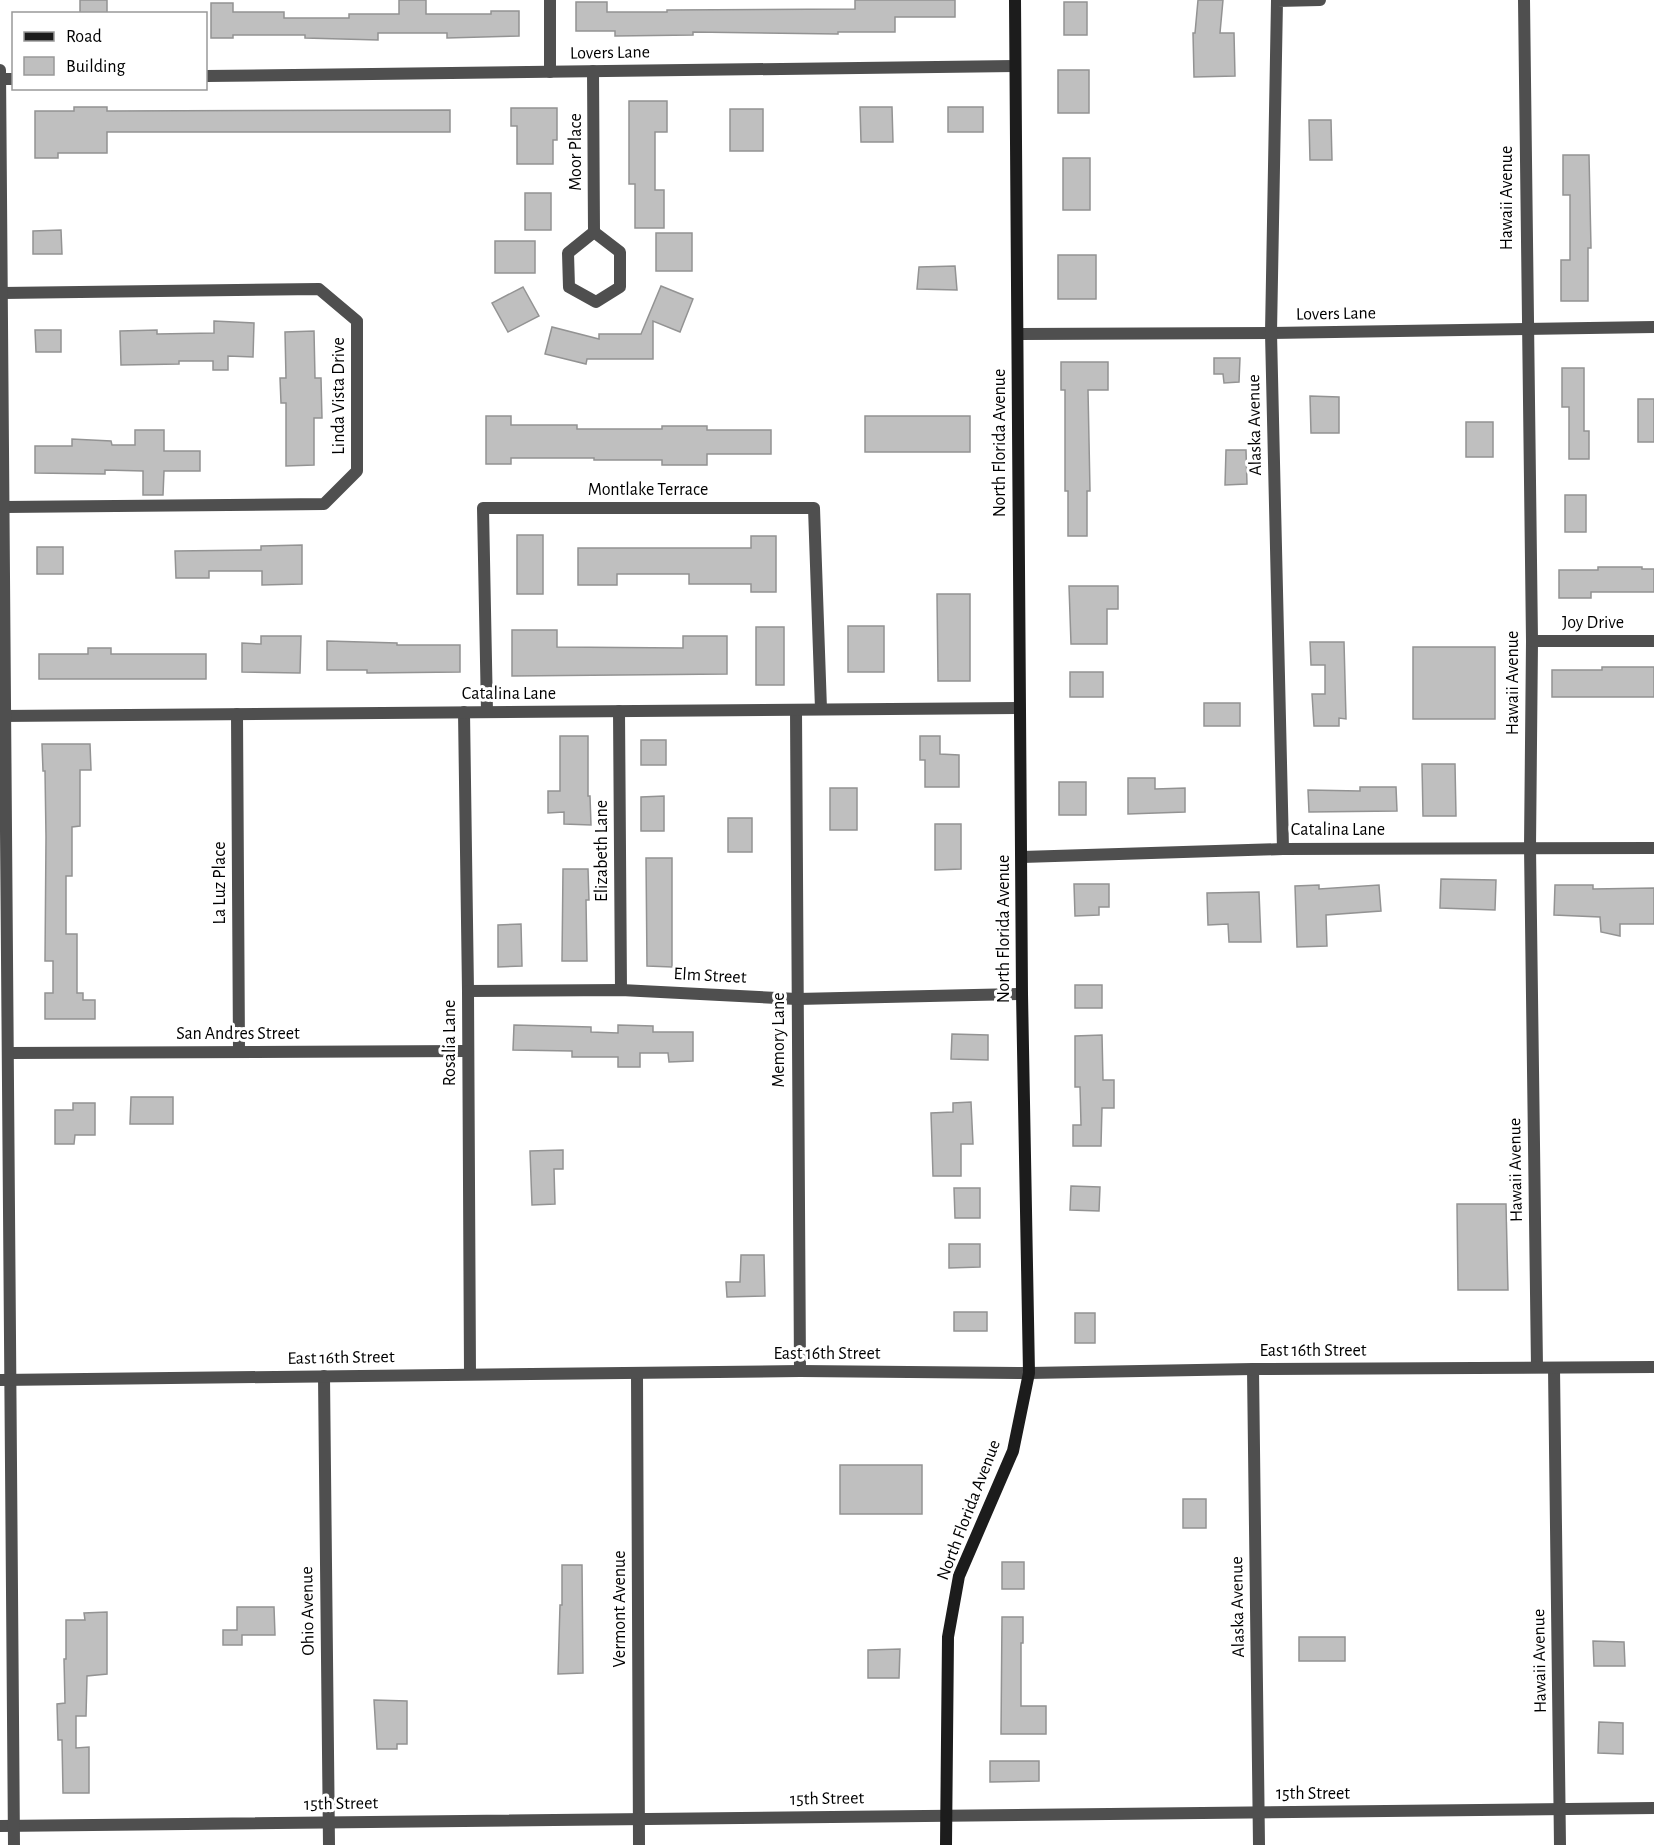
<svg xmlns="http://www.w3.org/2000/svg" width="1654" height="1845" viewBox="0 0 1654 1845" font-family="'Alegreya Sans',sans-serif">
<rect width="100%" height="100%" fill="#fff"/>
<g fill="#bfbfbf" stroke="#939393" stroke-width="1.5">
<rect x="80" y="0" width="27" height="14"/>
<path d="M399 0H426V14H491V11H519V36L447 38V33H378V40L305 38V35H233V38H211V3H233V12H284V18H349V14H399Z"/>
<path d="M855 0H955V17H895V32H838V34L693 32V35L615 36V31H576V2H607V12H667V10L855 9Z"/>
<path d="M1198 0H1223L1220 33H1234L1235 76 1194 77 1193 33H1195Z"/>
<rect x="1064" y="2" width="23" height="33"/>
<rect x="1058" y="70" width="31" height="43"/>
<path d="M629 101H667V132H655V190H664V228H635V184H629Z"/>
<path d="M74 107H107V111L450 110V132H107V153H58V158H35V111H74Z"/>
<path d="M860 107H892L893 142H861Z"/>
<rect x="948" y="107" width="35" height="25"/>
<path d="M511 108H557V140H553V164H517V126H511Z"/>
<rect x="730" y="109" width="33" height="42"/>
<path d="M1309 120H1331L1332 160H1310Z"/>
<path d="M1563 155H1589L1591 248H1588V301H1561V260H1570V195H1563Z"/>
<rect x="1063" y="158" width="27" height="52"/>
<rect x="525" y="193" width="26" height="37"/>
<path d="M61 230 62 254H33V231Z"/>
<rect x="656" y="233" width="36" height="38"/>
<rect x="495" y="241" width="40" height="32"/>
<rect x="1058" y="255" width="38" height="44"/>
<path d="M955 266 957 290 917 289 919 267Z"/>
<path d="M661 286 693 299 680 332 653 321V359H587L586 364 545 354 552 327 599 339V334H641Z"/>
<path d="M523 287 539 316 508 332 492 303Z"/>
<path d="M214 321 254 323 253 357 228 356V370H213V361H179V364L121 365 120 331 157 330V334L214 333Z"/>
<path d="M35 330H61V352H36Z"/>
<path d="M314 331 315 378H321L322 418H314V465L286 466V403H281L280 378H286L285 332Z"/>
<path d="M1214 358H1240L1239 382 1224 383 1223 374H1214Z"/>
<path d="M1061 362H1108V390H1088L1090 491H1087V536H1068V491H1065V390H1061Z"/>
<path d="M1562 368H1584V431H1589V459H1569V407H1562Z"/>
<path d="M1310 396 1339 397V433H1311Z"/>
<rect x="1638" y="399" width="16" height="43"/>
<path d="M486 416H511V425H577V429H662V426H707V430H771V454H707V465H662V460H594V458H511V464H486Z"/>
<rect x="865" y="416" width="105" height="36"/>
<rect x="1466" y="422" width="27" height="35"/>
<path d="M135 430H164V451H200V471H164L163 495H143V471L105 470V474L35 473V446H72V439L111 441 112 445H135Z"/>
<path d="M1226 450H1246L1247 484 1225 485Z"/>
<rect x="1565" y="495" width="21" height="37"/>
<rect x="517" y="535" width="26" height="59"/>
<path d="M751 536H776V592H751V584H689V574H617V585H578V548H751Z"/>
<path d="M302 545V584L262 585V571H209V578H176L175 551 261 550V546Z"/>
<rect x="37" y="547" width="26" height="27"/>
<path d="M1598 567H1642V569H1654V592H1591V598H1559V570H1598Z"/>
<path d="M1069 586H1118V609H1107V644H1071Z"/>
<path d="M937 594H970V681H938Z"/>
<rect x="848" y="626" width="36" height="46"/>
<rect x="756" y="627" width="28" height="58"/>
<path d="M512 630H557V647L683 648V636H727V674L512 676Z"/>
<path d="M261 636H301L300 673 242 672V643L261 644Z"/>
<path d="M327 641 397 643V645H460V672L367 673V670H327Z"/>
<path d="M1310 642H1344L1346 719 1339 718V726H1314L1312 694H1325V665H1311Z"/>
<rect x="1413" y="647" width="82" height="72"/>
<path d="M88 648H111V654H206V679H39V654H88Z"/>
<path d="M1602 667H1654V697H1552V670H1602Z"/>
<rect x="1070" y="672" width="33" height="25"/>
<rect x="1204" y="703" width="36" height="23"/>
<path d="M560 736H588V796H590L591 825 564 824V812L548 813V791H560Z"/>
<path d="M920 736H940V754L959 755V787H925V760H920Z"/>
<rect x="641" y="740" width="25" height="25"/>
<path d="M42 744H90L91 770H80V826L72 827V876H66V934H77V993H83V1000H95V1019H45V993H53V961H45L46 837 45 771H43Z"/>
<path d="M1422 764H1455L1456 816H1423Z"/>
<path d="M1128 778H1155V789L1185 788V812L1128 814Z"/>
<rect x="1059" y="782" width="27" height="33"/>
<path d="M1360 787H1396L1397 811 1309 812 1308 790 1360 791Z"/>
<rect x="830" y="788" width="27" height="42"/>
<path d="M664 796V831H641V797Z"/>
<rect x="728" y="818" width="24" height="34"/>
<path d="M935 824H961V869L935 870Z"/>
<path d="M646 858H672V967L647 966Z"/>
<path d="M563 869H588L589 900H586L587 961H562Z"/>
<path d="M1441 879 1496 880 1495 910 1440 908Z"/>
<path d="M1074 884H1109V907H1099V915L1075 916Z"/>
<path d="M1319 885V889L1379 885 1381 911 1326 915 1327 946 1297 947 1295 886Z"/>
<path d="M1555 885H1593V889L1654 888V924H1620V936L1601 932 1600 917 1554 915Z"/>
<path d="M1259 892 1261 942H1229L1228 924 1208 925 1207 893Z"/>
<path d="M521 924 522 966 498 967V925Z"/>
<rect x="1075" y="985" width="27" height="23"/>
<path d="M514 1025 591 1027V1032L618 1033V1025L653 1026V1032H693V1061L669 1062 668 1053H640V1067H618V1057H572V1051L513 1050Z"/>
<path d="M952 1034 988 1035V1060L951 1059Z"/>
<path d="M1102 1035 1103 1080H1114V1108H1102L1101 1146H1073V1125H1081L1080 1087H1075V1036Z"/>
<path d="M131 1097H173V1124H130Z"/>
<path d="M971 1102 973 1144H961V1176H933L931 1113 953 1112V1103Z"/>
<path d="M73 1103H95V1135H75L74 1144H55V1110H73Z"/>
<path d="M563 1150V1169H554L555 1204 532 1205 530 1151Z"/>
<path d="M1071 1186 1100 1187 1099 1211 1070 1210Z"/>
<path d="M954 1188H980V1218H955Z"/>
<path d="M1457 1204H1506L1508 1290H1458Z"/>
<path d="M949 1244H980V1267L949 1268Z"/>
<path d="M741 1255H764L765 1296 727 1297 726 1282H740Z"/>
<rect x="954" y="1312" width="33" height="19"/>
<rect x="1075" y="1313" width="20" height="30"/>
<rect x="840" y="1465" width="82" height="49"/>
<rect x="1183" y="1499" width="23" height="29"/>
<rect x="1002" y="1562" width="22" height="27"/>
<path d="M562 1565H582L583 1673 558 1674 560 1605H562Z"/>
<path d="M237 1607H274L275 1635H242V1645H223V1630H237Z"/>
<path d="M107 1612V1674L87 1676 86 1716H76V1748L89 1747V1793H63L62 1740H58L57 1704 65 1703 64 1659H66V1620H85L84 1613Z"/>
<path d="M1002 1617H1023V1643H1021V1706H1046V1734H1001Z"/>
<rect x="1299" y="1637" width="46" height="24"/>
<path d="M1593 1641 1624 1642 1625 1666H1594Z"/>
<path d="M900 1649 899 1678H868V1650Z"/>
<path d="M374 1700 407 1701V1744H397V1749H377Z"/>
<path d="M1599 1722 1623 1723V1754L1598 1753Z"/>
<path d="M990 1761H1039V1781L990 1782Z"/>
</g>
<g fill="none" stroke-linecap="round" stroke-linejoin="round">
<g stroke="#4f4f4f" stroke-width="12">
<path d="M550 0V72"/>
<path d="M1524 0 1532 641 1530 847 1537 1367"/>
<path d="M593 71 594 232 568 253 569 287 596 302 620 287V252L594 232"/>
<path d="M206 76 1015 66"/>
<path d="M0 79H14"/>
<path d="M2 293 319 289 357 321V471L324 504 4 507"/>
<path d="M1018 334 1271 333 1654 327"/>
<path d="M1532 641H1654"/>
<path d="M796 710 800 1371"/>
<path d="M619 711 621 990"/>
<path d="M464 712 468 991 470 1374"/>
<path d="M487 712 483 508H814L821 709"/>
<path d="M237 714 239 1051"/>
<path d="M0 716 1019 708"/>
<path d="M1283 849 1271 333 1277 1 1320 0"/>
<path d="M1022 857 1283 849 1654 848"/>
<path d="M468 991 621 990 797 999 1022 994"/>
<path d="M8 1053 468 1051"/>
<path d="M1554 1368 1560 1845"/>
<path d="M1253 1369 1259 1845"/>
<path d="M637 1374 639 1845"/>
<path d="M324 1376 329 1845"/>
<path d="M0 1826 1654 1808"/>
</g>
<g stroke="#4f4f4f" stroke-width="12">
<path d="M0 70 14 1845"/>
<path d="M0 1380 800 1371 1029 1373 1253 1369 1654 1367"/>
</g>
<path stroke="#1c1c1c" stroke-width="12" d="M946 1845 948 1637 959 1576 1013 1451 1029 1373 1022 994 1015 0"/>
</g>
<g text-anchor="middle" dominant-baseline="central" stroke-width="6" stroke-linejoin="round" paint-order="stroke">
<g font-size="18" fill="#000" stroke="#fff">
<text transform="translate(610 53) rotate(-1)">Lovers Lane</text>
<text transform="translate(576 152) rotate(-90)">Moor Place</text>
<text transform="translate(1507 198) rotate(-90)">Hawaii Avenue</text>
<text transform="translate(1336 314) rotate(-1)">Lovers Lane</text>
<text transform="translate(339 396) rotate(-90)">Linda Vista Drive</text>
<text transform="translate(1255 425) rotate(-91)">Alaska Avenue</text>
<text transform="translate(1000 443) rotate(-90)">North Florida Avenue</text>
<text x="648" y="490">Montlake Terrace</text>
<text x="1593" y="623">Joy Drive</text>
<text transform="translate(1513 683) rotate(-90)">Hawaii Avenue</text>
<text x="509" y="694">Catalina Lane</text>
<text x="1338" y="830">Catalina Lane</text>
<text transform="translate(602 851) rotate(-90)">Elizabeth Lane</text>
<text transform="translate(220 883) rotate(-90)">La Luz Place</text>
<text transform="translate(1004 929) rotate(-90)">North Florida Avenue</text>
<text transform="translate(710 976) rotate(3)">Elm Street</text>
<text x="238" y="1034">San Andres Street</text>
<text transform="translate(779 1040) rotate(-90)">Memory Lane</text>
<text transform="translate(450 1043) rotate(-90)">Rosalia Lane</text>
<text transform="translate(1516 1170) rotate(-91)">Hawaii Avenue</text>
<text x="1313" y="1351">East 16th Street</text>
<text x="827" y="1354">East 16th Street</text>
<text transform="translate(341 1358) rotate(-1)">East 16th Street</text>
<text transform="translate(969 1510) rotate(-69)">North Florida Avenue</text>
<text transform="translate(1238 1607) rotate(-91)">Alaska Avenue</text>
<text transform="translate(620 1609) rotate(-90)">Vermont Avenue</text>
<text transform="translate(308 1611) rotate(-91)">Ohio Avenue</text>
<text transform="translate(1540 1661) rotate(-91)">Hawaii Avenue</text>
<text x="1313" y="1794">15th Street</text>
<text transform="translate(827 1799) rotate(-1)">15th Street</text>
<text transform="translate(341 1804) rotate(-1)">15th Street</text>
</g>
</g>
<rect x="12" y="12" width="195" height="78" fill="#ffffff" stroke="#999999" stroke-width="1.5"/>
<rect x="24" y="32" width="30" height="9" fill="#1c1c1c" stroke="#999999" stroke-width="1.5"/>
<text x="66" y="42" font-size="18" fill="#000000">Road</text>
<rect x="24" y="57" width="30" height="18" fill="#bfbfbf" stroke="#999999" stroke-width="1.5"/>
<text x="66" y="72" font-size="18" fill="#000000">Building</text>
</svg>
